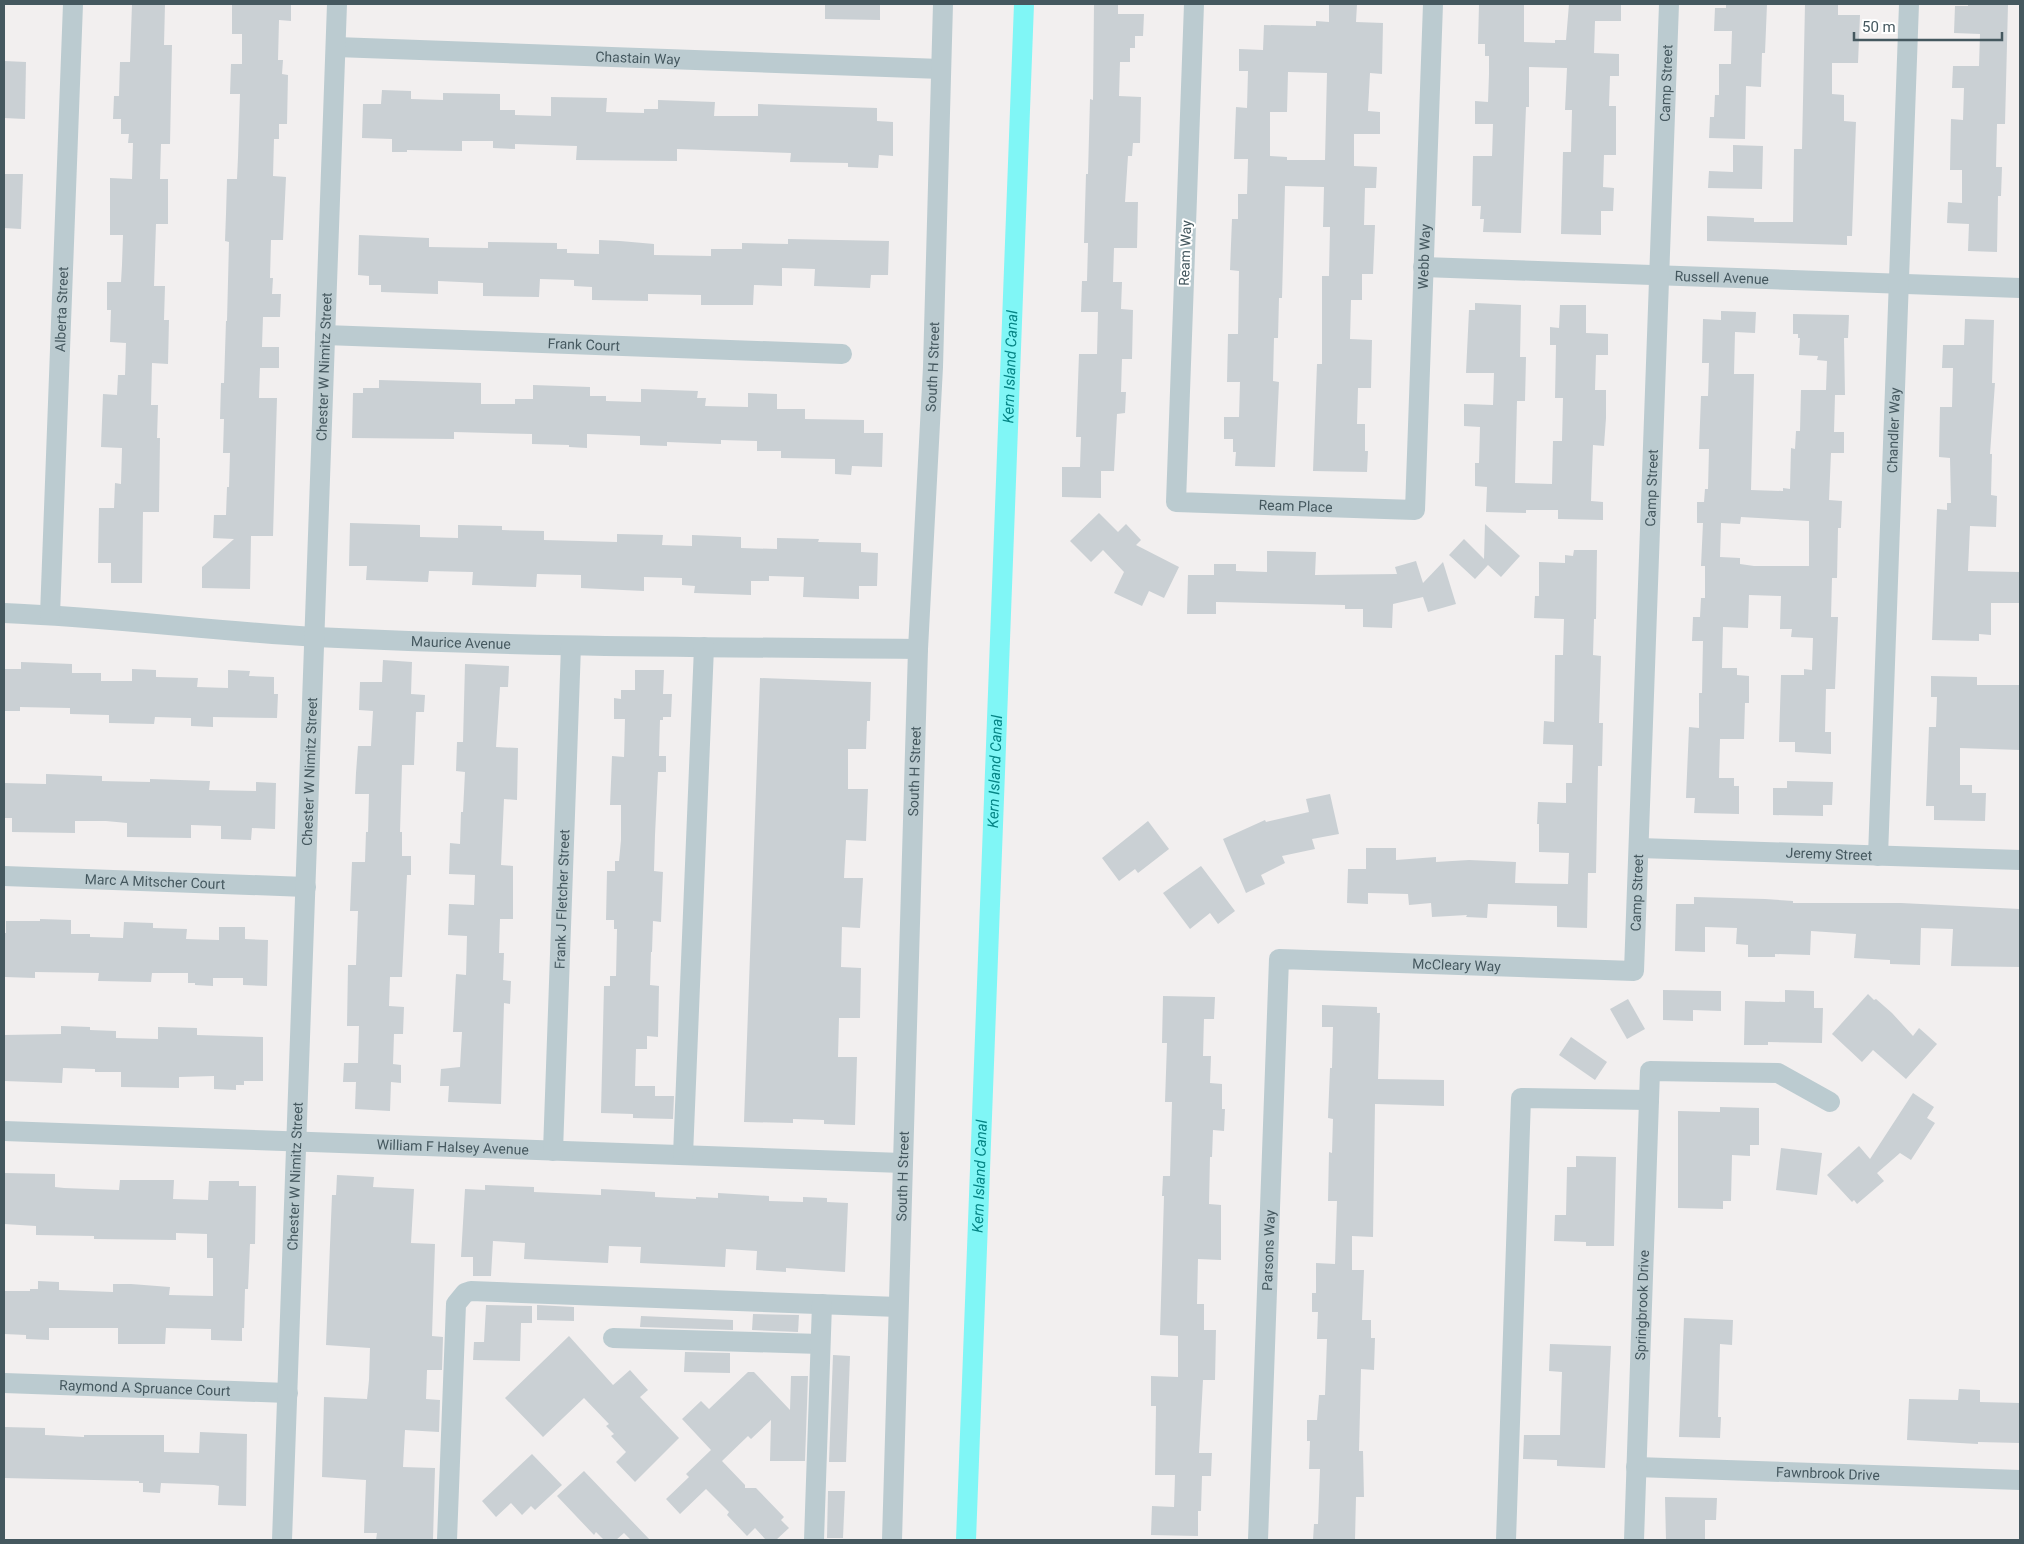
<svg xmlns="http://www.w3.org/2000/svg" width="2024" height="1544" viewBox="0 0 2024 1544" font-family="Roboto,sans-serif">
<rect width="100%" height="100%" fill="#f2efef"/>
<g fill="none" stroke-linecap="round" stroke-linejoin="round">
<path stroke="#80f6f6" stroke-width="20" id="s1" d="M966 1540 1024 4"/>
</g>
<g fill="#cad0d4" fill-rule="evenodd">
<path d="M132 4H165L164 45H172L170 144H161L160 179H168V224H156L154 286H165L164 320H169L168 364 152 363 151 405H158L157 438H160L159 512H143L142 583H111V563H98L99 508H114L115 483 121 484 122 448 101 447 103 394 117 395 118 375H125L126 343 110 342 111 310H107V282H121L122 265 123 235H110V178L132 179 133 143H128L129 134H121V119H113L114 96H119L120 62H130Z"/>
<path d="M232 4H291V21L279 20 278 60H283L282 74 288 75 287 124H279V139H274L273 176 286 177 283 240H271L270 278H273L272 294H281L280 317H263L262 347H279V368H260L259 398H277L273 536H251L250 589 202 588V567L234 539 213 538 214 515H226L227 487H229L230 453H223L224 419H220L221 383H224L226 321H227L229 242 225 241 226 214 227 179H237L238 157 240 94H230L231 64H242V34H232Z"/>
<path d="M825 4H880V20L825 19Z"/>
<path d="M1094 4H1118V14H1144L1143 36H1135V48H1130V62H1120L1119 96 1141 97 1140 143H1133L1132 156H1128L1125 202H1138L1137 248H1114L1113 282H1122L1121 309 1133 310 1132 359H1122L1121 392H1126L1125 413 1117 414 1114 471H1101V498L1062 497V467H1080L1081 437H1076L1079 354H1097L1098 312H1081L1082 281H1087L1088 243H1084L1086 174H1088L1090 99 1093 100Z"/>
<path d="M1329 4H1357L1356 22 1383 23 1382 74 1370 73 1368 111 1380 112V134H1354V166L1377 167 1376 188H1365L1364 225H1375L1373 274H1362V300H1351L1350 339 1372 340 1371 388H1358L1357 424H1365V451H1368L1367 472 1313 471 1317 364H1322V276H1329L1330 227H1323L1324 187 1285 186 1282 298H1279L1278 338H1274L1273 381 1279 382 1275 467 1235 466 1236 452H1233V439H1224V417H1239L1240 382H1227L1228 334H1238L1239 271 1230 270 1232 219H1238V194H1247L1248 159H1234L1236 107 1247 108 1248 71H1239V49L1263 50 1264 25 1316 26V21L1329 22ZM1288 72 1327 73 1325 160H1287V157L1270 156V112H1287Z"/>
<path d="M1479 4H1524V42L1555 43V40H1566L1569 4H1621V21H1595L1594 53 1619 54V76H1610L1609 106H1616V155H1604L1603 187 1614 188 1613 211H1601V235L1561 234 1563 152H1571L1572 110H1565L1567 68 1529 67V107H1526L1521 233 1483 232 1484 219H1480L1481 206H1472L1473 156H1492L1493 124H1475V101L1488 102 1489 74V56H1485V44H1478Z"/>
<path d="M1726 4H1767L1765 53H1762L1761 87 1746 86 1745 139 1709 138 1710 117H1714L1715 95H1719V64H1731L1732 31H1714L1715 8H1726Z"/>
<path d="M1805 4H1838V15H1860L1858 63H1832V94L1844 95V121L1856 122 1852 236H1847V245L1707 241V216L1754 218V222H1793L1794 149H1802Z"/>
<path d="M1968 4H2008L2005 124H1997L1996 167H2002L2001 196H1998L1997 252 1968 251 1969 224 1947 223 1948 202 1962 203V170H1950L1951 119 1963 120 1964 88H1952L1953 66H1979L1980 34 1954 33 1955 6H1968Z"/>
<path d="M4 61 26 62 25 119 4 118Z"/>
<path d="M382 90 411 91V99L443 100V93L500 94V110H515V115L551 116V97L607 98 606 112 644 113V109H658V100L715 102 714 116H758V104L877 108V121L893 122V156L879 155 878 168 848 167V163L790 162 791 153 677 149V161L576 160 577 146 515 144V149L493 148V141H462V151L407 150V152H392V139L362 138 363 104H381Z"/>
<path d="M1733 145 1763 146 1762 189 1708 188 1709 171 1733 172Z"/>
<path d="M4 174H23L21 229 4 228Z"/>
<path d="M359 235 429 238V247L488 248V242L557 243V249H567V253L599 254V240L620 241 654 244V255L711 256V249H742V243L788 244V239L889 241 888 275H871L870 288 814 286 815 269 782 268V286L754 285 753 305H701V295L648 294V301L592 300V287L574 286V280L540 279 539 297 483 296V283L438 281V294L381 292V285H369V276L358 275Z"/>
<path d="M1475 303 1521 305 1520 357H1526L1525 401H1517L1515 483 1552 484 1553 441H1562L1563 398H1555L1556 345H1550V327L1559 328 1560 305H1586V333L1608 334V355H1596L1595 390H1606V418L1604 446 1593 445 1592 471 1591 501 1603 502V520L1558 519V510H1526V513L1486 512 1487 487 1475 486V463H1479L1480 427 1464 426V404L1493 405 1494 373H1466L1469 310H1475Z"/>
<path d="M1721 311 1756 312 1755 333 1735 332 1734 374H1754L1751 490 1783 491V488L1790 489 1791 448 1795 449 1796 431H1800L1801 390H1826L1827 361 1817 360 1818 356 1799 355 1800 338H1798V334H1793V314L1849 315 1848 338H1844L1845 395H1835L1834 432H1844V453H1831L1829 500 1842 501 1841 528H1838L1837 578H1832L1831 617H1838L1835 689H1826L1825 732H1831V754L1795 752V742H1779L1781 675H1804V669L1812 670 1813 638 1791 637 1792 629H1780L1781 596 1749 595 1748 628 1723 627 1722 668H1737V675L1749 676V703H1745L1744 739H1720L1719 778H1734V786H1739V814L1694 813 1695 798H1686L1689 727 1699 728V693H1702L1703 641H1692L1693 617H1700L1701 598H1705V566H1701L1703 523H1697V502H1704L1705 489H1708L1709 449H1699L1701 396H1708L1709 363H1702L1703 319 1721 320ZM1741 517 1809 521V566H1754L1740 564V558L1720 557 1721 523 1740 524Z"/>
<path d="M1965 319 1994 320 1992 383H1995L1990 454H1992L1991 495 1997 496 1996 527 1970 526 1968 571 2020 572V603H1991V635L1979 634V641L1932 640 1937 509 1947 510V503H1951L1950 458 1939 457 1940 407H1952L1953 368H1942L1943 345H1964Z"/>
<path d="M379 380 481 383V404H515V399H533V385L590 387V396H606V401L641 402V389L698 391 697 398H706L705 406 748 407V393L777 394V409H805V419L864 420V433H883L882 467 852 466 851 475 835 474V459L781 458V451H757V441L721 440V444L667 442V446L640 445V436L587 434V448L569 447V445L532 444V434L454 432V439L352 438 353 393H363V388H379Z"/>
<path d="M1099 513 1118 532 1126 524 1141 540 1136 545 1179 567 1164 598 1149 591 1142 606 1114 593 1124 572 1103 550 1091 562 1070 541Z"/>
<path d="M350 523 420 525V537L458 538V525L502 526V530L544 531V540L617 542V534L663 535 662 545 692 546V535L717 536 741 537V548L777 549V538L819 539 818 542 861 543V552L878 553 877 586H859V599L803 597 804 577 769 576V581H751V595L694 593 695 586 682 585V578L644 577V591L581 588V575L537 574 536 587 472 585 473 572 429 571 428 582 366 580 367 566H349Z"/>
<path d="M1485 524 1520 556 1501 577 1488 565 1475 579 1449 555 1464 539 1484 559Z"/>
<path d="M1574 550H1597L1596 619H1594L1593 655 1601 656 1599 723H1603L1602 766H1598L1596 873H1588L1587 928 1557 927V906L1488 904 1487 918 1466 917 1467 915 1432 917 1431 903 1409 905 1408 894 1368 893V904L1347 903 1348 869H1366V848H1396V860L1436 857V862L1469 860 1516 862 1515 883 1568 884 1569 853 1539 852V824H1537L1538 802 1566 803V783H1572L1573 745 1543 744 1544 721 1554 722 1555 655H1563L1564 619 1534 618 1535 596H1539V562L1565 563V555L1573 556Z"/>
<path d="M1267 551 1316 552 1315 575 1397 574 1395 567 1416 561 1423 583 1443 562 1456 604 1428 612 1423 597 1393 604 1392 628 1363 627V609H1345V605L1216 602V614H1187L1188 575H1214V564H1236V571L1267 572Z"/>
<path d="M383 660 412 662 411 694 425 695 424 712H416L414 765H402L400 832H402V856H411V875H407L402 977H390L389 1006 404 1007 403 1034H394L393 1064 401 1065V1083L391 1082 390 1111 355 1109 356 1082H343L344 1063H358L359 1026H347L348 965H356L358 911H350L352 862H365L366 832H368L369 794H355L356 773 358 746H371L373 711 359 710 360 682H382Z"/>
<path d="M21 662 72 664V673H101V681H132V669L156 670V677L198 678 197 687 228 688V670L250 671 249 676 274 677V694H278L277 718 213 717V727L191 726V718L155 717 154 724 109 723V715L70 714V708L20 707V711H4V669H21Z"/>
<path d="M465 664 509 666 508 687H500L496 747 518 748 517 800 504 799 501 865 513 866V919H500L499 953H504L503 980 511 981 510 1004 504 1003 501 1104 448 1102 449 1086H440L441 1069 460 1067 462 1032H453L454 1013 456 974 466 975 467 936 448 935 449 904 474 905 475 875 449 874 450 843 460 844 461 812H463L465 772 456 771 457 742H463Z"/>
<path d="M635 670H664L663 694H672L671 717H663V720H660L659 756H666V772H658L655 835 654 871 663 872 661 922 653 921 652 952H651L650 985 659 986 658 1037 647 1036V1049H636L635 1086H655V1096H674L673 1119 633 1118V1114L601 1113 604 986H610V976H616L617 929H614V920H606L607 871H615V861H619L621 840V805H610L611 782 612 756 624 757 625 719H614V698L621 699V690H635Z"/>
<path d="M1931 676 1977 677V685H2020V750L1960 748V785H1972V793H1986L1985 821 1934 820V806H1926L1929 727H1936L1937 697H1931Z"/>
<path d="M760 678 871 682 870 721H867L866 749H848V789H868L866 841 846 840 844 878H863L860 928 842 927 841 967 861 968 860 1018H839L838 1057H857L855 1125 824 1124V1120L793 1119V1123L744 1122Z"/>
<path d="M46 774 102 776V781L150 782V779L210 781 209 790 256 791V782L276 783 275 829 252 828 251 840 221 839V826L191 825V838L127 837V823L106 821H75V833L12 832V818H4V783L46 784Z"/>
<path d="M1787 781 1833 782 1832 805H1823V816L1773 815V788H1787Z"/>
<path d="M1330 794 1339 834 1312 839 1315 849 1282 856 1285 863 1261 875 1265 884 1246 893 1223 839 1265 820 1266 822 1309 812 1306 799Z"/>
<path d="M1148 821 1169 849 1138 873 1135 869 1119 881 1102 858Z"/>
<path d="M1201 866 1235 911 1218 924 1210 913 1190 929 1163 893Z"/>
<path d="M1694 897 1765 899 1793 901V903H1901L2020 909V967L1951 966 1953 929 1921 928 1920 965 1890 964V960L1854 958 1856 934 1811 931 1810 955 1775 954V957H1748V945L1736 944 1737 928 1705 927V952L1675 951 1676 904H1694Z"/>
<path d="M40 919 71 920V934H90V937L123 938 124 922 153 923V928L187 929 186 939 219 940V927H245V939L268 940 267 986 243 985V978H213V986L195 985V983H188V973H152L151 982 98 981 99 973 35 972V978L5 977 4 933H6V921H40Z"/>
<path d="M1663 990 1721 991V1011L1693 1010V1021L1663 1020Z"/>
<path d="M1785 990 1814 991V1008H1823L1822 1043 1768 1042V1045H1744L1745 1001 1785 1002Z"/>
<path d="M1868 994 1874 1000 1876 999 1892 1013 1913 1036 1919 1028 1937 1044 1906 1079 1873 1050 1862 1062 1832 1034Z"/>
<path d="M1163 996 1215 997 1214 1019H1204L1203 1056H1211L1210 1083 1222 1084V1109H1225L1224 1131 1213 1130 1212 1157H1210L1209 1204 1221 1205V1260L1198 1259 1197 1304H1204V1330H1216L1215 1380H1203L1199 1453H1212L1211 1476H1202L1201 1511H1198V1536L1151 1535 1152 1506 1174 1507 1175 1475H1155L1156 1406H1151V1376L1178 1377V1336L1160 1335 1164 1196H1162L1163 1176H1170L1172 1102H1165L1167 1043H1162Z"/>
<path d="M1628 999 1645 1029 1627 1039 1610 1009Z"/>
<path d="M1322 1005 1377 1007V1013H1380L1378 1079 1444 1080V1106L1375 1104 1373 1237 1352 1236V1270H1364L1362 1320H1371V1338H1375L1374 1370 1361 1369 1359 1451H1363L1364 1497H1356L1355 1540H1313L1314 1524H1318L1320 1469H1309L1310 1441H1307V1420H1317L1319 1395H1325L1327 1339H1317L1318 1312H1312V1293H1316V1263L1335 1264 1337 1201H1328L1329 1152 1332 1153 1333 1119 1328 1118 1330 1068H1332L1333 1027H1322Z"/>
<path d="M61 1026 90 1027V1030L116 1031V1038L158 1039V1027L197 1028V1035L263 1037V1081H244V1085H236V1090L214 1089V1076L179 1077V1088L121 1087V1072H95V1069L63 1068 62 1083 4 1081V1035L61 1034Z"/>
<path d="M1571 1037 1607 1062 1595 1080 1559 1055Z"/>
<path d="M1913 1093 1934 1107 1927 1118 1935 1123 1911 1160 1900 1153 1877 1173 1884 1181 1857 1204 1854 1200 1852 1202 1827 1175 1859 1146 1870 1159Z"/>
<path d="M1720 1107 1759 1108V1145H1750V1156L1732 1155 1731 1201H1723V1209L1678 1208V1111L1720 1112Z"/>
<path d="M1781 1148 1822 1153 1817 1195 1776 1190Z"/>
<path d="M1576 1156 1616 1157 1614 1246H1586V1242L1554 1241 1555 1215H1566L1567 1167H1576Z"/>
<path d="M4 1173 55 1174V1187L64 1188 119 1190 120 1180H174L173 1199 208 1200 209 1181H239V1186H256L255 1244H250L248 1289H245L244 1328H242V1341L211 1340V1329L166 1328 165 1344H118V1328H49V1340L26 1339V1335L4 1334V1291H30V1289H38V1281L59 1282V1290L113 1292V1284H131L170 1287 169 1295 213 1296V1258H207V1234L176 1233V1240L94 1239V1236L36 1235V1226L4 1224Z"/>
<path d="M337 1175 374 1177 373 1187 414 1189 411 1243 435 1244 432 1336 443 1337 442 1370H427L426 1399 440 1400 439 1432 405 1430 403 1467 435 1468 433 1540H376L377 1533H364L366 1480 322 1477 324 1397 367 1399 369 1380 370 1348 326 1345 332 1195H336Z"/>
<path d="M485 1185 534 1187V1192L601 1195V1189L655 1192V1197L696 1199V1197L718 1198V1193L769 1196V1201L803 1202V1197L827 1198V1202L848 1203 845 1272 786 1268V1272L756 1270 757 1251 726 1249 725 1267 640 1263 641 1247 609 1246 608 1263 524 1259 525 1243 493 1241 491 1276H473V1257H461L465 1189 485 1190Z"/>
<path d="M486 1305 532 1306V1323H521L520 1361 473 1360 474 1342H484Z"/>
<path d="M537 1305 574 1307V1321L537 1320Z"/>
<path d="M753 1314 799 1315 798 1332 752 1330Z"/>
<path d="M641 1316 733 1320V1330L640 1327Z"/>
<path d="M1684 1318 1733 1320 1732 1345 1720 1344 1718 1417H1721L1720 1438 1679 1437Z"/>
<path d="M569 1336 613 1385 630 1370 648 1390 640 1397 679 1438 635 1482 616 1462 626 1452 611 1436 614 1434 606 1426 609 1424 584 1398 543 1437 505 1398Z"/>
<path d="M1550 1344 1611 1346 1605 1468 1557 1466V1460L1523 1459 1524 1435H1560L1562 1372 1549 1371Z"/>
<path d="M685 1352 730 1353V1373L684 1372Z"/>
<path d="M833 1355 850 1356 846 1462H829Z"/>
<path d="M748 1372H754L790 1410 791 1376H808L805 1461H770L771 1420 751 1439 748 1436 722 1461 745 1485V1488H756L784 1517 781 1520 789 1528 776 1540H766L755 1528 747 1536 727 1515 729 1512 706 1489 680 1514 666 1499 689 1477 686 1474 711 1450 682 1419 701 1401 709 1409Z"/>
<path d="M1959 1389 1980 1390V1402L2020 1403V1443L1978 1442V1444L1907 1440 1909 1399 1958 1400Z"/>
<path d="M4 1427 45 1428V1435L84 1437V1435H164V1452L199 1453 200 1432 247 1434 246 1506 218 1505 219 1486 214 1485 161 1483 160 1493 143 1492V1483H139V1481L4 1478Z"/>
<path d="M532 1454 562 1485 535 1510 531 1506 522 1515 511 1503 496 1517 482 1501Z"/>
<path d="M584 1471 650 1540H631L624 1533 616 1540H604L596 1532 594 1535 557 1496Z"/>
<path d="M828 1491H845L843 1538H827Z"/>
<path d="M1665 1497 1717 1498 1716 1520H1705V1540H1666Z"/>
</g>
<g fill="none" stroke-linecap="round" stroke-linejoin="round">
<g stroke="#bbcbd0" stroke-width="20">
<path id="s2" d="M1194 4 1176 502 1415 510 1433 4"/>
<path id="s3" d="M336 47 941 69"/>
<path id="s4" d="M1423 267 2020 288"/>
<path id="s5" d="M325 335 842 354"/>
<path id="s6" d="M4 613C108 617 212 631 316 637 516 647 718 647 918 649"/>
<path id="s7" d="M50 615 73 4"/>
<path id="s8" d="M1639 848 2020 860"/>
<path id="s9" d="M1878 856 1909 4"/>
<path id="s10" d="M4 876 306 887"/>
<path id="s11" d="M4 1131 902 1163"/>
<path id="s12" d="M553 1151 571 646"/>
<path d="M683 1155 704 647"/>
<path d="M613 1338 820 1344"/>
<path id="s13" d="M4 1383 288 1393"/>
<path id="s14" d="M1636 1467 2020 1480"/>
<path id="s15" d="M282 1540 337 4"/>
<path d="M447 1540 456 1304 465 1293 471 1291 898 1307"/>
<path d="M814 1540 822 1304"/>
<path id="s16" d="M892 1540 918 649 933 367 943 4"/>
<path id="s17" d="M1258 1540 1279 959 1634 971 1669 4"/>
<path d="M1506 1540 1521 1098 1649 1100"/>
<path id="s18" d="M1634 1540 1650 1071 1778 1073 1830 1102"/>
</g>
</g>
<g text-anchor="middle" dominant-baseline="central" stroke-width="4" stroke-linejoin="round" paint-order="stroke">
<g font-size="14" fill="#45585f" stroke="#fff">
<text stroke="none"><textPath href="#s3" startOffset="302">Chastain Way</textPath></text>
<text stroke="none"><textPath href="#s17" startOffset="1825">Camp Street</textPath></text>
<text transform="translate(1185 253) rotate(-88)">Ream Way</text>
<text stroke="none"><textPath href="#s2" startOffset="991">Webb Way</textPath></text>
<text stroke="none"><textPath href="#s4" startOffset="299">Russell Avenue</textPath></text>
<text stroke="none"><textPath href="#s7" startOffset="306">Alberta Street</textPath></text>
<text stroke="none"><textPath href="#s5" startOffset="259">Frank Court</textPath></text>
<text stroke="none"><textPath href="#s15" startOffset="1174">Chester W Nimitz Street</textPath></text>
<text stroke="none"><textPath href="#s16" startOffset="1174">South H Street</textPath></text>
<text stroke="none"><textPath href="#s9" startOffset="426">Chandler Way</textPath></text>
<text stroke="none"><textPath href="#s17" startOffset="1420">Camp Street</textPath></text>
<text stroke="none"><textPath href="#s2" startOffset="618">Ream Place</textPath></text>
<text stroke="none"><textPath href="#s6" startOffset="458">Maurice Avenue</textPath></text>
<text stroke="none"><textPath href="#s15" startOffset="769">Chester W Nimitz Street</textPath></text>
<text stroke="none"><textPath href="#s16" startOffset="769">South H Street</textPath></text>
<text stroke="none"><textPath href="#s8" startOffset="190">Jeremy Street</textPath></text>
<text stroke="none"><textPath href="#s10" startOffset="151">Marc A Mitscher Court</textPath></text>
<text stroke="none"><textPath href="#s17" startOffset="1015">Camp Street</textPath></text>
<text stroke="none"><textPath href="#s12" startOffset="252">Frank J Fletcher Street</textPath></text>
<text stroke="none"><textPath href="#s17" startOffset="759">McCleary Way</textPath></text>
<text stroke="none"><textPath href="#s11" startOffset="449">William F Halsey Avenue</textPath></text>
<text stroke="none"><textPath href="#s15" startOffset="364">Chester W Nimitz Street</textPath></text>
<text stroke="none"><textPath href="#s16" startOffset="364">South H Street</textPath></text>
<text stroke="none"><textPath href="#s17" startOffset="290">Parsons Way</textPath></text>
<text stroke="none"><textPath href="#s18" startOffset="235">Springbrook Drive</textPath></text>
<text stroke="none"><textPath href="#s13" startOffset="141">Raymond A Spruance Court</textPath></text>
<text stroke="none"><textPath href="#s14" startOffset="192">Fawnbrook Drive</textPath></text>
</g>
<g font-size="15" font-style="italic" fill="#058485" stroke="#fff">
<text stroke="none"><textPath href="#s1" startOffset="1174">Kern Island Canal</textPath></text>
<text stroke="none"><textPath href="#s1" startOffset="769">Kern Island Canal</textPath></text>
<text stroke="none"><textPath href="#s1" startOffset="364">Kern Island Canal</textPath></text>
</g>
</g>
<rect width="2024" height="1544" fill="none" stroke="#45585f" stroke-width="10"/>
<path d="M1854 32v8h148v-8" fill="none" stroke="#45585f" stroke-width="2.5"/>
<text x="1862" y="32" font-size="15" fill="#45585f" stroke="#ffffff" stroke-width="4" paint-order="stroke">50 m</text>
</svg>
